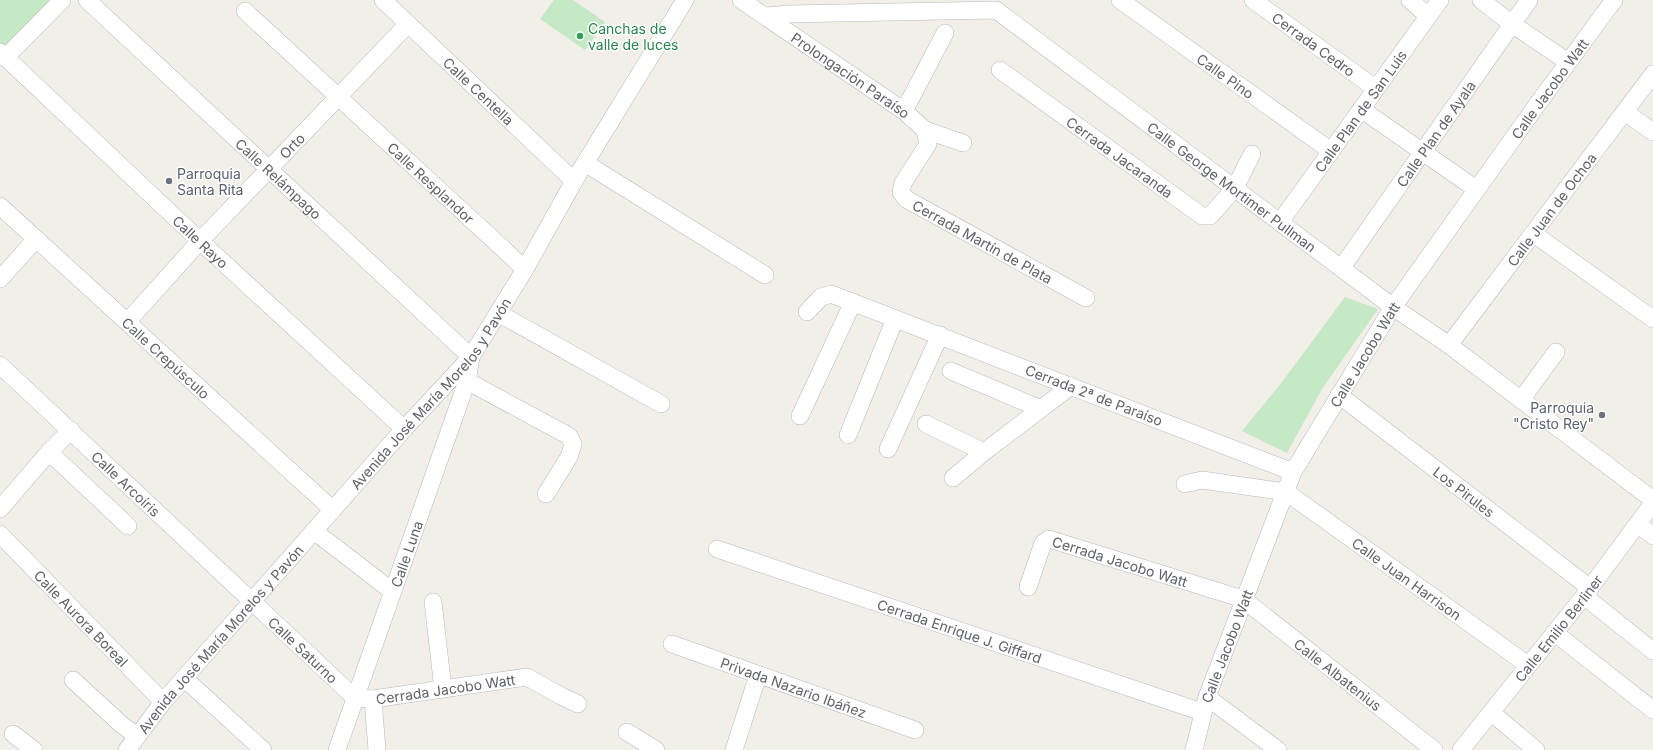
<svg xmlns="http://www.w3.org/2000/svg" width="1653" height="750" viewBox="0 0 1653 750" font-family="Inter,sans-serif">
<rect width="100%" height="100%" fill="#f1efe8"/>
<g fill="#c5e8c5">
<path d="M0 0H56L5 51 0 46Z"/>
<path d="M554 0H573L605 22 585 50 540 19Z"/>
<path d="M1345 297 1378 309 1322 389 1287 453 1242 431 1282 382Z"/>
</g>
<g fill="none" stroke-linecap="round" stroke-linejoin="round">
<defs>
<g id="minor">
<path id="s1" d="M87 0 471 357"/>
<path id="s2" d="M383 0 574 181"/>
<path id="s3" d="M741 0 904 111 925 130 963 143"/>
<path id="s4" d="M1120 0 1331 151"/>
<path id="s5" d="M1253 0 1375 88"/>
<path d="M1410 0 1428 16"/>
<path d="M1481 0 1512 24 1568 62"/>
<path id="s6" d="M245 11 525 269"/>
<path id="s7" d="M767 16 788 14 996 10 1393 307 1449 345 1653 500"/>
<path id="s8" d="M0 52 200 241 404 429"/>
<path d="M5 58 62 0"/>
<path id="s9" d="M1000 70 1202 216H1210L1235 188 1252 154"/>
<path d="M1361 109 1476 189"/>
<path d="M904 111 945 33"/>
<path d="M1625 112 1653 132"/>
<path id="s10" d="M925 130 928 144 903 183 901 192 906 199 1086 298"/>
<path d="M585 163 765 275"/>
<path id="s11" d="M0 206 333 510"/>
<path id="s12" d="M1280 222 1440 0"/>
<path d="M1534 234 1653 319"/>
<path id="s13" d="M1342 267 1529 0"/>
<path d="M0 279 36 239"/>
<path d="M807 312 821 297 831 294 1293 472"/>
<path d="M498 313 661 404"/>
<path id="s14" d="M128 321 200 241 408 24"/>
<path id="s15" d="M1449 345 1653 74"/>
<path id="s16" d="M0 365 355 698 373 699 527 677 561 696 578 704"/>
<path d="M951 371 1041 409"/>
<path d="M467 381 569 436 573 444 569 457 546 494"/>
<path id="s17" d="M1339 395 1590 588"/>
<path d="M1521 400 1556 352"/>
<path d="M800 416 853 302"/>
<path d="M926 424 984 452"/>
<path d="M848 435 895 319"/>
<path d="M888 449 940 335"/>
<path d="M49 452 128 526"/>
<path d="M953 478 984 452 1071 386"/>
<path id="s18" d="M1185 484 1202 480 1286 492 1528 665"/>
<path d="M0 509 49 452 71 430"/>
<path d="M1638 524 1653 536"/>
<path d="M314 531 392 591"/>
<path id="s19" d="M0 534 163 702"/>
<path id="s20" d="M717 549 1202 712"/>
<path id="s21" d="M1028 587 1043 543 1049 539 1243 599 1434 750"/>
<path d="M1584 596 1653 651"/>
<path d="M433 602 443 689"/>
<path d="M1555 633 1653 710"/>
<path id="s22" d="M672 644 915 730"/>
<path d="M185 679 263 750"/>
<path d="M73 680 122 725 137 736"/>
<path d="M1207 697 1278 750"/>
<path d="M373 699 377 750"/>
<path d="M1492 713 1536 750"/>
<path d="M627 732 656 750"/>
<path d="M13 734 34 750"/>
<path id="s23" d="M127 750 163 702 404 429 471 357 525 269 574 181 685 0"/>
<path id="s24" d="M337 750 467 381 471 357"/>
<path d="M734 750 758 675"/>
<path id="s25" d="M1194 750 1207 697 1293 472 1393 307 1534 109 1614 0"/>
<path id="s26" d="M1461 750 1584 596 1653 503"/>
</g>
</defs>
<use href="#minor" stroke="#b5b8bc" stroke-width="18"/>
<use href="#minor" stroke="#fff" stroke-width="17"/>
</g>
<circle fill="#2e9e5b" stroke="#fff" stroke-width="1.5" cx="580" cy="36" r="4"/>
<g fill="#6b7280" stroke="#fff" stroke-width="1.5">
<circle cx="169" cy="181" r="4"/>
<circle cx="1602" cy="415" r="4"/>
</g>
<g text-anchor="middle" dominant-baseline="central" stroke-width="3" stroke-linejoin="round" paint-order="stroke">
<g font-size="14" fill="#27864d" stroke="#fff" text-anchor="start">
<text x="588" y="28">Canchas de<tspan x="588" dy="16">valle de luces</tspan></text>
</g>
<g font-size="14" fill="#5f6368" stroke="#fff">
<text stroke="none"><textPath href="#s5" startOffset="75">Cerrada Cedro</textPath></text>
<text stroke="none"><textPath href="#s3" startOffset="133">Prolongación Paraíso</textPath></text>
<text stroke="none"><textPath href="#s4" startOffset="130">Calle Pino</textPath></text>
<text stroke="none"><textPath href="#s25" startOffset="757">Calle Jacobo Watt</textPath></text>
<text stroke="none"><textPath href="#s2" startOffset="132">Calle Centella</textPath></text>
<text stroke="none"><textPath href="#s12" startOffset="137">Calle Plan de San Luis</textPath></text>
<text stroke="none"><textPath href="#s13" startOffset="163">Calle Plan de Ayala</textPath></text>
<text stroke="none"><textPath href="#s14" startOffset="240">Orto</textPath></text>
<text stroke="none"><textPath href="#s9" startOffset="148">Cerrada Jacaranda</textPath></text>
<text stroke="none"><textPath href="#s1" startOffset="262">Calle Relámpago</textPath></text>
<text stroke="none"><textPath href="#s6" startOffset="253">Calle Resplandor</textPath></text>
<text stroke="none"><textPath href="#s7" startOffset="524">Calle George Mortimer Pullman</textPath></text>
<text stroke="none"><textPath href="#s15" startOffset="170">Calle Juan de Ochoa</textPath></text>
<text stroke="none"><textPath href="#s8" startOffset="276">Calle Rayo</textPath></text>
<text stroke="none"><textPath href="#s10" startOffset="166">Cerrada Martín de Plata</textPath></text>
<text stroke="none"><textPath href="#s25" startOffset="433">Calle Jacobo Watt</textPath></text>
<text stroke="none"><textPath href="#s11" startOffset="225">Calle Crepúsculo</textPath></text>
<text stroke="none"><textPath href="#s23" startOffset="469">Avenida José María Morelos y Pavón</textPath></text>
<text transform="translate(1094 395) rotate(21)">Cerrada 2ª de Paraíso</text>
<text stroke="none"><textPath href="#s16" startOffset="173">Calle Arcoíris</textPath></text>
<text stroke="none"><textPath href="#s17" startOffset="158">Los Pirules</textPath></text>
<text stroke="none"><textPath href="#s24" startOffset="208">Calle Luna</textPath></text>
<text stroke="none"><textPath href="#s21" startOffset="128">Cerrada Jacobo Watt</textPath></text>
<text stroke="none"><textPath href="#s18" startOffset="251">Calle Juan Harrison</textPath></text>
<text stroke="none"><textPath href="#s19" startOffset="117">Calle Aurora Boreal</textPath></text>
<text stroke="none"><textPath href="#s26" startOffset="156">Calle Emilio Berliner</textPath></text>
<text stroke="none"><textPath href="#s20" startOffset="256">Cerrada Enrique J. Giffard</textPath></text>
<text stroke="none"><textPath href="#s23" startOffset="145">Avenida José María Morelos y Pavón</textPath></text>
<text stroke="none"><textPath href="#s25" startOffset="109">Calle Jacobo Watt</textPath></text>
<text stroke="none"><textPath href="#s16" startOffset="416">Calle Saturno</textPath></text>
<text stroke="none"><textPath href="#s21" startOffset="378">Calle Albatenius</textPath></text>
<text stroke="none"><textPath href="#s22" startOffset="129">Privada Nazario Ibáñez</textPath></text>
<text stroke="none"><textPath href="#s16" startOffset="578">Cerrada Jacobo Watt</textPath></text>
</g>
<g font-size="14" fill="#5b616d" stroke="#fff" text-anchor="start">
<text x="177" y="173">Parroquia<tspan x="177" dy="16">Santa Rita</tspan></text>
<text x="1594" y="407" text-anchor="end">Parroquia<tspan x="1594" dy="16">"Cristo Rey"</tspan></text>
</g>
</g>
</svg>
